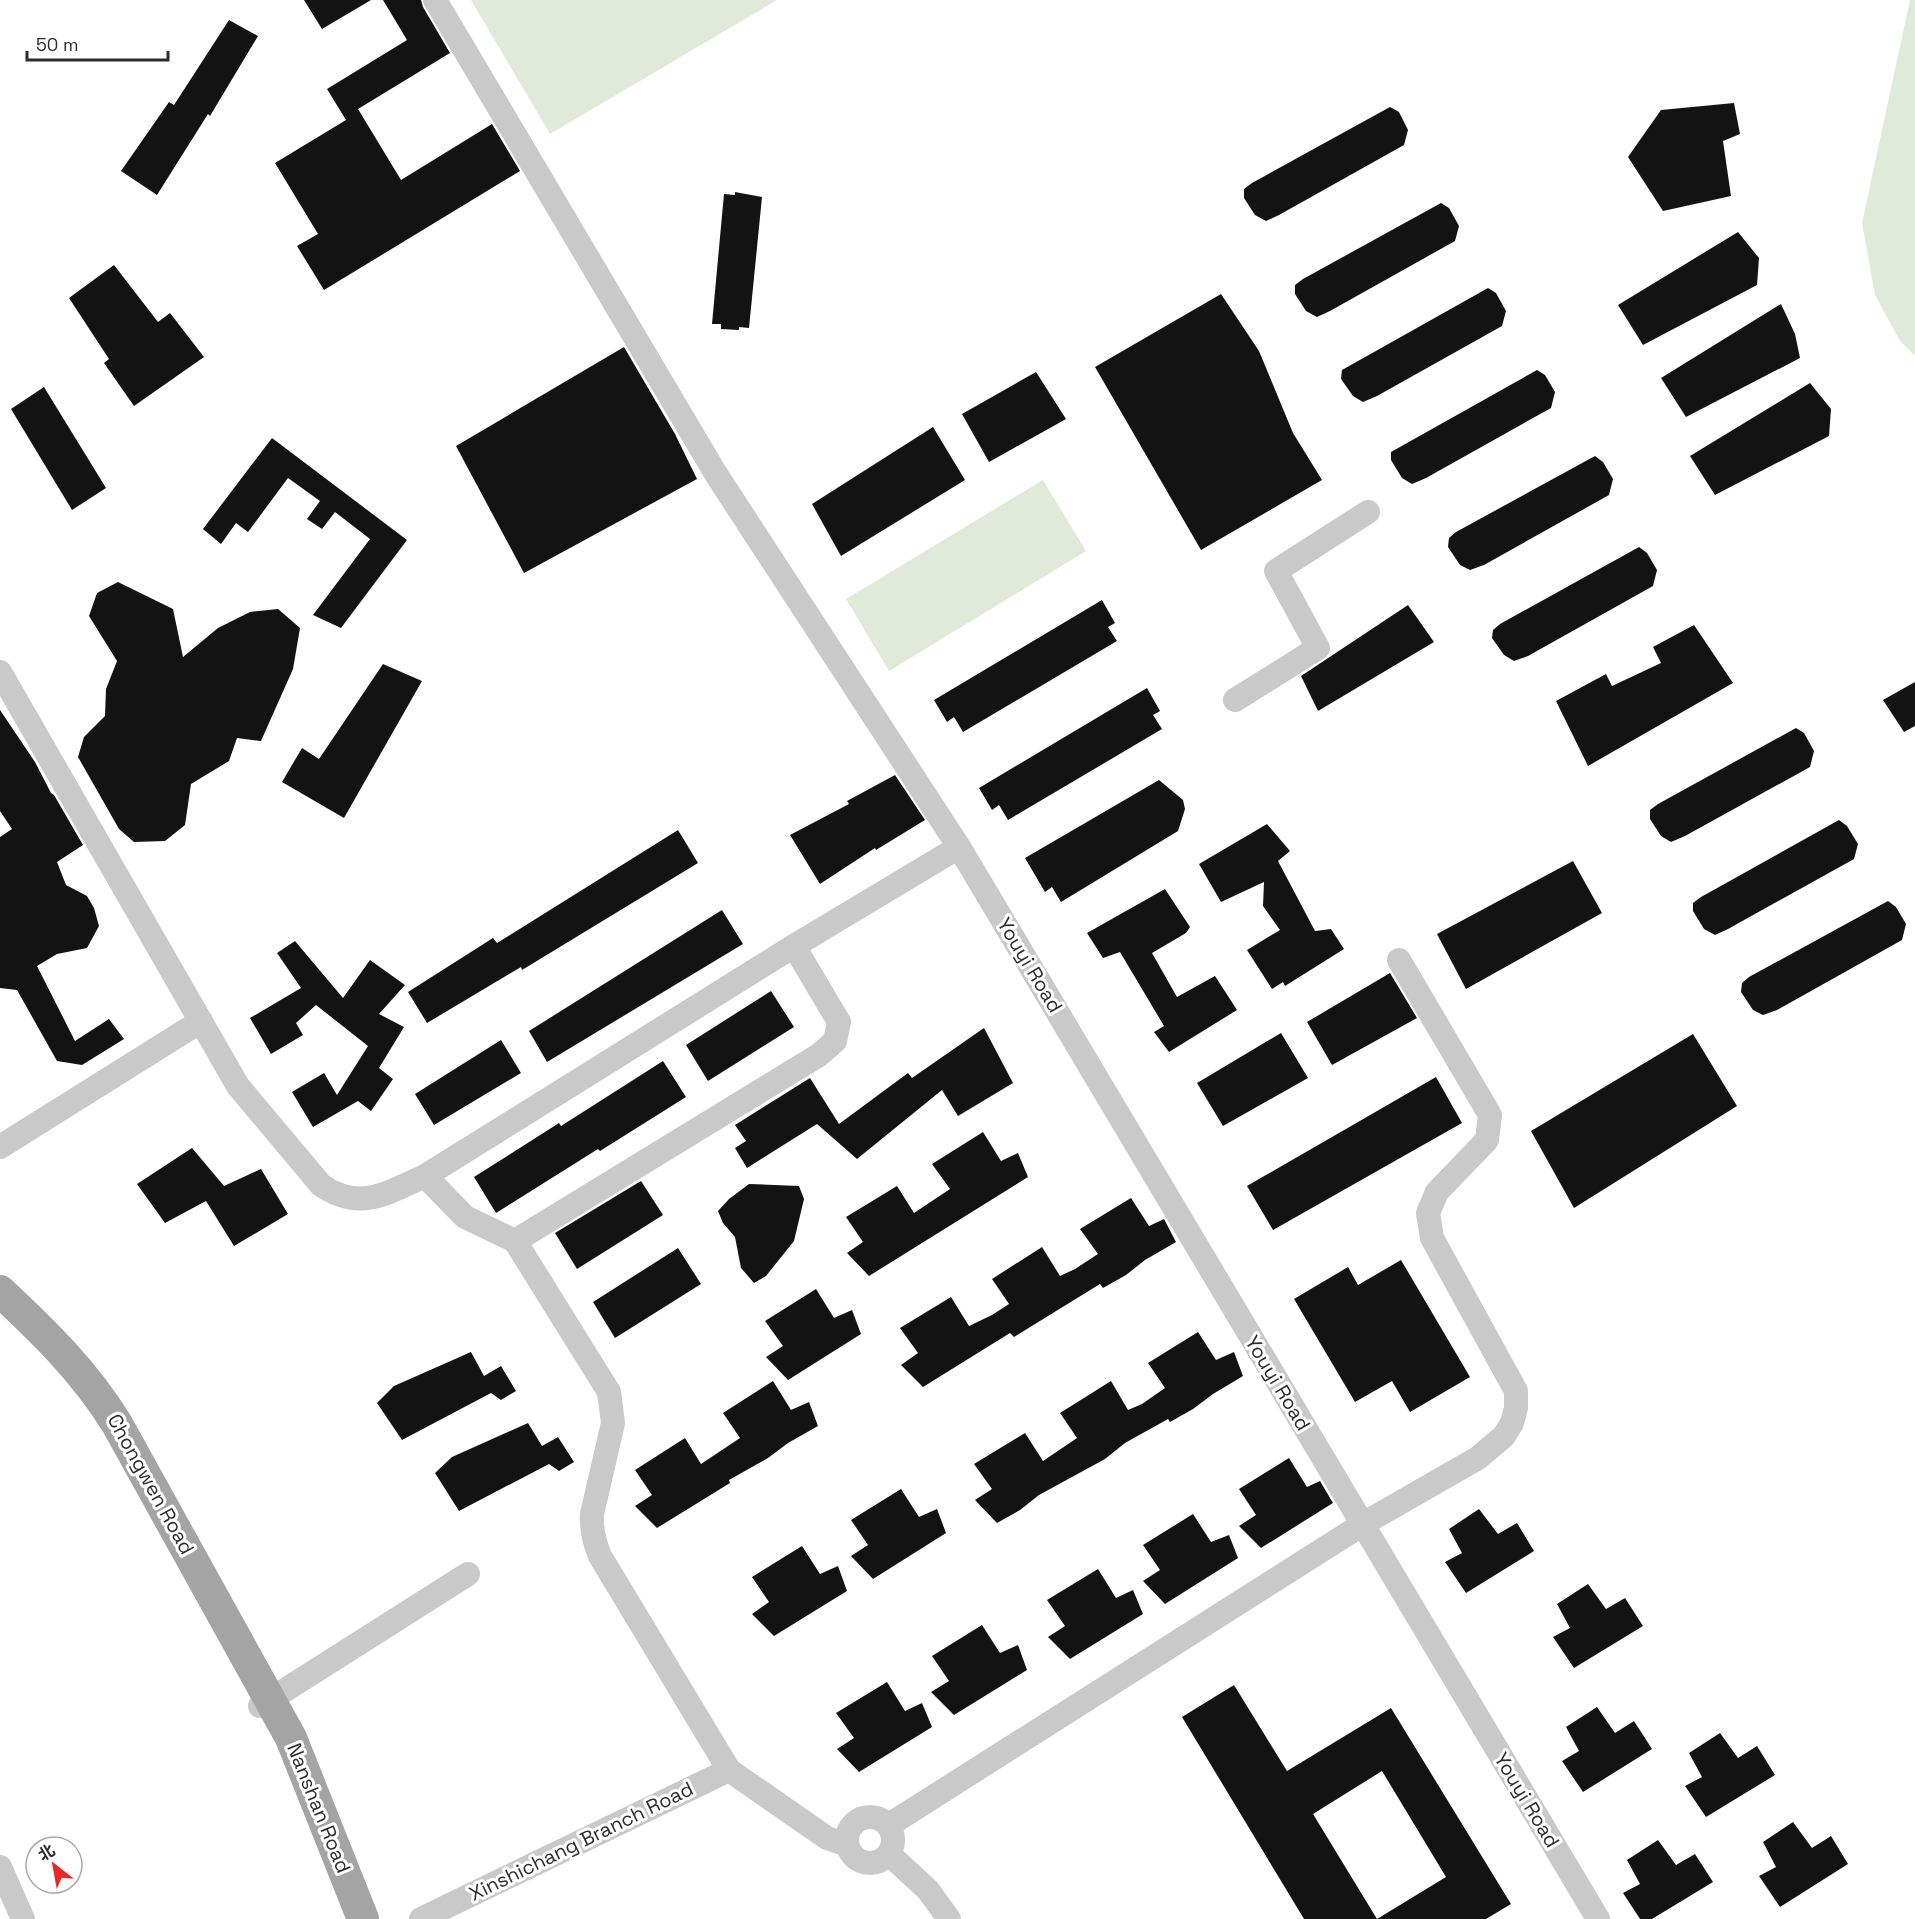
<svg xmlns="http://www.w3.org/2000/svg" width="1915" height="1919" viewBox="0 0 1915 1919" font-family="'Space Grotesk','Noto Sans SC',sans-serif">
<rect width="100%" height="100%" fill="#fff"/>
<g fill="#e0ead8">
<path d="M471 0H777L550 134Z"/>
<path d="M1910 0H1915V356L1900 341 1875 295 1862 223Z"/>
<path d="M1043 480 1086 551 889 671 846 599Z"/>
</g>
<g fill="#131313" fill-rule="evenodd">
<path d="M304 0H371L322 29Z"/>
<path d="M383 0H421L423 7 450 53 358 109 401 180 492 124 520 171 324 290 297 246 318 234 275 163 346 120 327 89 407 40Z"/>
<path d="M229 20 258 36 210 116 208 114 157 195 121 171 169 102 174 105Z"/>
<path d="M1734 103 1740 134 1723 141 1731 196 1663 211 1628 157 1661 110Z"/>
<path d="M1390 107 1399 112 1408 130 1404 145 1279 215 1266 221 1255 215 1244 198V189L1252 183Z"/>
<path d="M735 192 762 197 749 328 739 327V330L721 329V324H712L724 194 735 195Z"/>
<path d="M1441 203 1449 208 1459 226 1455 241 1330 311 1317 317 1306 311 1295 294V285L1303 279Z"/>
<path d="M1738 232 1759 258 1757 285 1643 345 1618 305Z"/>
<path d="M114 265 158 322 170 313 204 357 134 406 104 363 109 359 69 298Z"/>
<path d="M1488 288 1496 293 1506 311 1502 326 1377 396 1363 402 1353 396 1341 379 1342 370Z"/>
<path d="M1221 294 1259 351 1293 433 1322 480 1201 550 1095 367Z"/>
<path d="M1781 304 1795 334 1800 358 1686 417 1661 378Z"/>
<path d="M624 347 675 434 697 479 524 573 456 446Z"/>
<path d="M1537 370 1545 375 1555 392 1551 408 1426 478 1412 484 1402 478 1391 460V452Z"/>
<path d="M1036 372 1066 419 989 462 962 414Z"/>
<path d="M1810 383 1831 409 1829 436 1715 495 1690 456Z"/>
<path d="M44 387 106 488 72 510 11 409Z"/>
<path d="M933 427 965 480 841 556 812 504Z"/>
<path d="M272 438 407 540 341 628 313 615 370 539 335 512 322 529 307 519 320 501 288 478 248 532 236 523 221 544 203 529Z"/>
<path d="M1595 456 1603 462 1613 479 1609 495 1484 565 1470 570 1460 565 1448 547 1449 538 1456 532Z"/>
<path d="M1639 547 1647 553 1657 570 1653 586 1528 656 1514 661 1504 655 1492 638 1493 630 1500 624Z"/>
<path d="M118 582 173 609 183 657 218 628 250 612 278 609 300 628 293 669 261 741 237 738 229 761 191 784 185 825 165 841 134 842 119 829 78 757 84 737 105 716 106 689 117 661 89 616 97 593Z"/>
<path d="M1102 600 1115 623 1108 627 1117 641 963 732 954 717 947 722 934 700Z"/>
<path d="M1408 605 1434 642 1318 711 1301 676Z"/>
<path d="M1694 625 1733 683 1588 766 1556 701 1606 674 1612 686 1661 663 1653 647Z"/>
<path d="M383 664 422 681 344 818 282 782 302 748 319 759Z"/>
<path d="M1915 682V726L1904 732 1883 700Z"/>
<path d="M1147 688 1160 711 1153 715 1162 729 1008 820 999 805 992 810 979 788Z"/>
<path d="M0 710 35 762 51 793 54 795 83 845 57 862 66 885 87 896 94 908 99 926 87 948 57 954 37 966 75 1041 109 1019 124 1039 82 1065 57 1061 17 990 0 988V837L12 829 0 811Z"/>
<path d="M1796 728 1804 733 1814 751 1810 767 1685 836 1671 842 1661 836 1650 819V810L1658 804Z"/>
<path d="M895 775 925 820 876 850 875 848 820 884 790 835 849 804 847 801Z"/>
<path d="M1159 780 1183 800 1185 809 1178 831 1061 902 1052 887 1045 892 1025 858Z"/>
<path d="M1839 820 1847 826 1858 844 1854 859 1728 929 1715 935 1704 929 1693 911V903L1701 897Z"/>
<path d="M1267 824 1290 851 1278 861 1315 931 1331 929 1344 949 1285 986 1283 982 1272 989 1247 950 1280 930 1263 906 1264 882 1221 902 1199 864Z"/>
<path d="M678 830 698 863 522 970 521 967 427 1023 408 992 493 938 497 943Z"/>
<path d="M1573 861 1602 913 1466 989 1437 934Z"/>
<path d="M1165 889 1190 927 1186 933 1152 953 1177 997 1215 976 1237 1010 1169 1052 1154 1032 1164 1026 1120 952 1103 958 1087 933Z"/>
<path d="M1888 901 1896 907 1906 924 1902 940 1777 1010 1763 1015 1753 1010 1741 992 1742 983 1749 977Z"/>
<path d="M722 910 743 944 547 1062 529 1031Z"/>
<path d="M295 941 343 998 370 960 405 985 379 1014 404 1027 379 1068 393 1079 371 1111 358 1101 313 1127 292 1092 324 1073 337 1095 368 1046 316 1005 296 1023 303 1035 271 1054 250 1018 301 988 277 953Z"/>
<path d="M1390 973 1417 1018 1332 1065 1307 1022Z"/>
<path d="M771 991 794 1027 708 1081 686 1045Z"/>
<path d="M984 1028 1013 1083 958 1116 942 1090 857 1159 817 1124 747 1168 735 1148 746 1141 735 1125 810 1078 839 1124 908 1073 912 1078Z"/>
<path d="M1281 1033 1308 1078 1223 1126 1197 1083Z"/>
<path d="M1693 1034 1737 1106 1574 1208 1531 1131Z"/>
<path d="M501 1040 521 1073 434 1125 415 1094Z"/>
<path d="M663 1061 686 1097 600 1151 598 1149 496 1213 474 1177 559 1123 561 1126Z"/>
<path d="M1436 1077 1462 1123 1273 1230 1247 1186Z"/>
<path d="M983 1132 1001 1161 1018 1153 1028 1177 869 1276 847 1253 863 1242 846 1217 897 1186 914 1213 950 1189 932 1164Z"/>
<path d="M192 1148 224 1186 261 1169 288 1214 234 1246 206 1201 165 1223 137 1184Z"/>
<path d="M641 1181 663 1215 577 1269 555 1233Z"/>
<path d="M749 1184 799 1186 804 1199 794 1241 766 1276 754 1283 741 1268 735 1237 723 1223 718 1211 729 1199Z"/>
<path d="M1131 1198 1149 1226 1164 1219 1176 1242 1145 1260 1126 1275 1103 1288 1100 1284 1014 1337 1010 1333 923 1387 901 1365 918 1353 900 1328 951 1297 969 1326 992 1315 1009 1304 992 1279 1042 1247 1060 1276 1075 1269 1098 1254 1080 1229Z"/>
<path d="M678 1248 701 1284 615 1338 593 1302Z"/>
<path d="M1401 1260 1470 1377 1410 1412 1392 1381 1355 1402 1294 1299 1348 1267 1358 1285Z"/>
<path d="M816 1289 834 1318 852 1310 861 1334 788 1380 766 1357 783 1346 765 1321Z"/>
<path d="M1198 1332 1216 1360 1234 1352 1243 1376 1213 1394 1193 1409 1170 1422 1168 1419 1125 1443 1105 1459 1039 1495 1020 1510 997 1523 975 1500 992 1489 974 1464 1025 1433 1043 1461 1077 1438 1060 1413 1111 1381 1128 1410 1142 1404 1165 1388 1148 1363Z"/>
<path d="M471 1352 484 1376 501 1366 516 1391 501 1400 491 1393 402 1440 377 1403 394 1386Z"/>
<path d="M773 1381 791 1410 809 1402 818 1426 788 1443 768 1458 729 1480 730 1483 657 1528 635 1506 652 1495 635 1470 685 1438 701 1464 740 1438 723 1413Z"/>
<path d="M528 1423 542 1446 558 1437 574 1462 559 1471 549 1464 459 1511 435 1473 452 1457Z"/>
<path d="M1289 1458 1307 1487 1320 1481 1333 1503 1261 1548 1239 1526 1256 1515 1239 1489Z"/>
<path d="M901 1489 919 1517 937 1509 946 1533 873 1579 851 1556 868 1545 851 1520Z"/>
<path d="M1479 1509 1498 1534 1517 1523 1534 1551 1466 1593 1445 1562 1462 1553 1449 1529Z"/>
<path d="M1193 1514 1211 1542 1229 1535 1238 1558 1165 1604 1143 1581 1160 1570 1143 1545Z"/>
<path d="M802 1546 820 1574 838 1566 847 1591 774 1636 752 1614 769 1602 752 1577Z"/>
<path d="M1098 1569 1116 1598 1133 1590 1143 1614 1070 1659 1048 1637 1065 1626 1047 1600Z"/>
<path d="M1588 1584 1606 1609 1625 1598 1643 1626 1574 1668 1553 1637 1570 1628 1557 1604Z"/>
<path d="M982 1625 1000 1653 1018 1645 1027 1670 954 1715 931 1692 949 1681 932 1656Z"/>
<path d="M887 1682 905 1711 922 1703 932 1727 859 1772 837 1749 854 1738 836 1713Z"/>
<path d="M1234 1685 1287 1771 1391 1708 1511 1904 1486 1919H1304L1182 1717ZM1382 1771 1446 1877 1377 1919 1313 1814Z"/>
<path d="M1597 1707 1615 1733 1634 1721 1652 1749 1583 1792 1562 1761 1579 1751 1566 1727Z"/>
<path d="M1720 1733 1738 1758 1757 1746 1775 1775 1706 1817 1685 1786 1702 1777 1689 1753Z"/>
<path d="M1793 1822 1812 1848 1831 1836 1848 1864 1780 1907 1759 1876 1776 1867 1763 1842Z"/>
<path d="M1658 1840 1676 1865 1695 1854 1713 1882 1652 1919H1640L1623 1893 1640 1884 1627 1860Z"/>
</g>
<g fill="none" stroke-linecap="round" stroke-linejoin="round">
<g stroke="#c9c9c9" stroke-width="24">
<path d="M0 672 238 1086 321 1185C360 1212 387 1193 425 1176L794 946 959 847 716 474 435 0"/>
<path d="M1235 700 1318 648 1276 571 1368 512"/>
<path d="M959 847 1598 1919"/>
<path d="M0 1147 201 1021"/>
<path d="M425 1176 465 1217 515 1241 609 1392 613 1423 592 1514C591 1530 594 1542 600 1556L729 1770 827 1838 847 1845"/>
<path d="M515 1241 819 1055 835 1041 839 1022 794 946"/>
<path d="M260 1706 468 1574"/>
<circle cx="870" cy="1840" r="23"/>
<path d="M889 1825 1363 1524 1478 1458 1504 1436 1512 1423 1516 1408V1391L1432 1238 1428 1213 1437 1192 1487 1140 1490 1115 1399 960"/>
<path d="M889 1854 928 1890 949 1919"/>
<path d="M0 1867 23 1919"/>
<path d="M421 1919 729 1770"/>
</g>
<path stroke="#a4a4a4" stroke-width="32" d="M0 1291C44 1332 85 1372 117 1424L291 1738 363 1919"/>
</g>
<g text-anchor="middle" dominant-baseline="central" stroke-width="6" stroke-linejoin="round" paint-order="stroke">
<g font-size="20" fill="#2c2c2c" stroke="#fff">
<text transform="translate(1030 965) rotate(59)">Youyi Road</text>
<text transform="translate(1278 1383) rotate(59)">Youyi Road</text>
<text transform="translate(151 1484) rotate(61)">Chongwen Road</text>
<text transform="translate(1527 1800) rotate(59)">Youyi Road</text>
<text transform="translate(319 1808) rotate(68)">Nanshan Road</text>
<text transform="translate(581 1841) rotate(-26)">Xinshichang Branch Road</text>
</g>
</g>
<g transform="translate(54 1865) rotate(329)"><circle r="28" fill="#ffffff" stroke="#ababab" stroke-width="1.5"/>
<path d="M0-4.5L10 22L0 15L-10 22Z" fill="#e92727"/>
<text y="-9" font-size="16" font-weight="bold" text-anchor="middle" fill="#2c2c2c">北</text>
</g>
<path d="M27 51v9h141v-9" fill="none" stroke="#2c2c2c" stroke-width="3"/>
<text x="36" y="51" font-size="18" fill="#2c2c2c" stroke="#ffffff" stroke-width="4.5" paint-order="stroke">50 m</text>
</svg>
